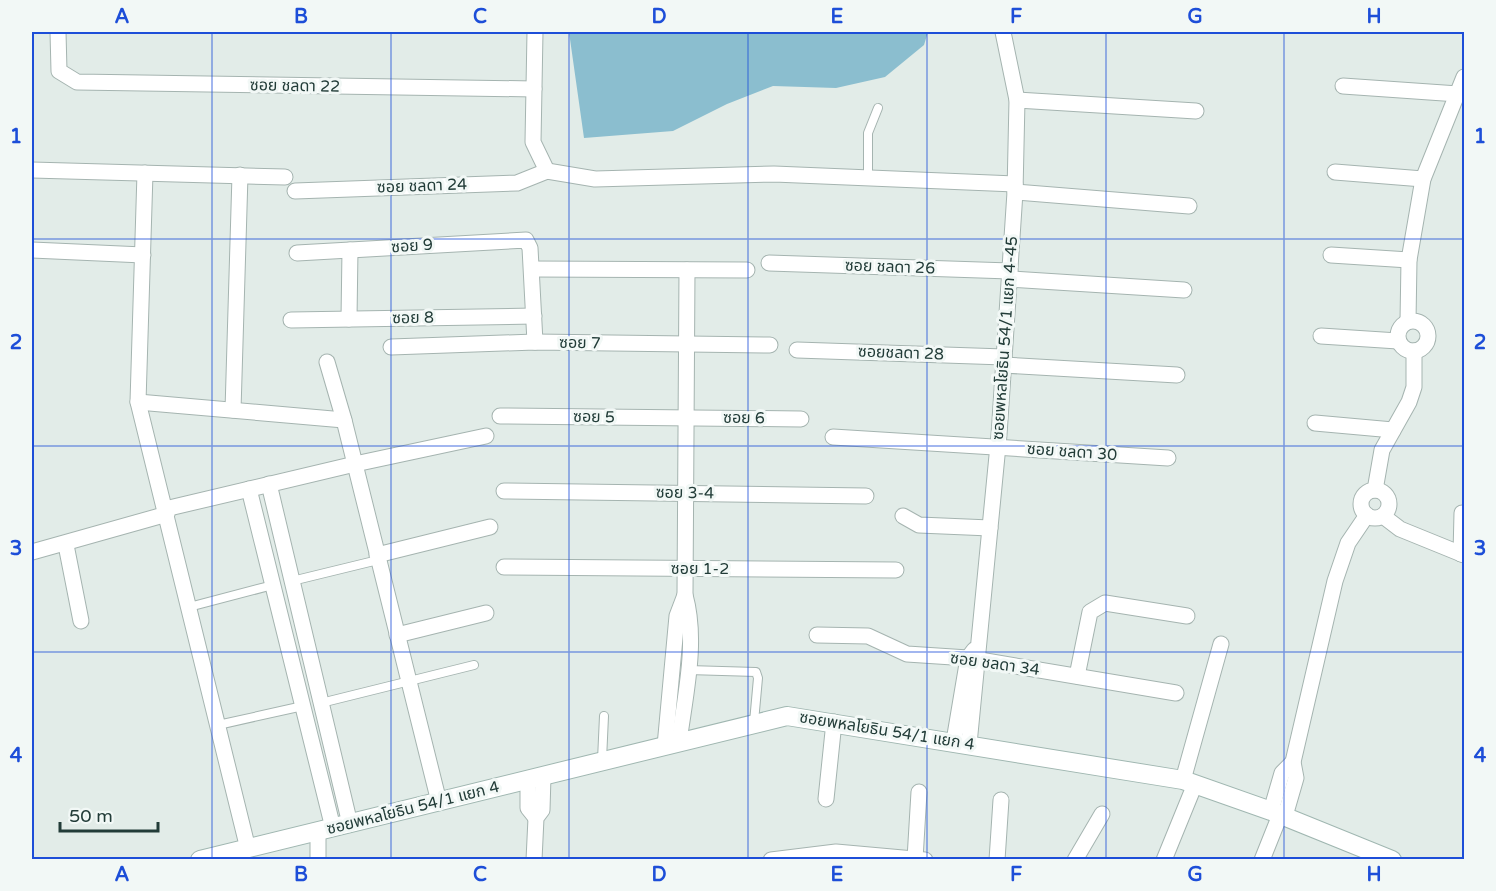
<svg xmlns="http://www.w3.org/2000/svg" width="1496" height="891" viewBox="0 0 1496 891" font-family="'Varela Round','Noto Sans Thai',sans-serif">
<rect width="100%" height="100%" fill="#e2ece8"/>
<path fill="#8bbecf" d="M569 32H928L924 45 885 77 836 88 773 86 727 104 673 131 584 138Z"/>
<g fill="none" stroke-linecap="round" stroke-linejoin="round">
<defs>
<g id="lane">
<path d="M868 178V133L878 108"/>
<path d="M292 581 378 560"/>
<path d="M189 607 273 585"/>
<path d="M688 670 756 672 758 678 754 722"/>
<path d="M321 703 474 665"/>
<path d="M218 725 303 706"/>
<path d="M602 760 604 716"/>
</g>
<g id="street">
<path d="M58 32 59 71 77 82 534 89"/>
<path d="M535 32 533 142 547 171"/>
<path d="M1343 86 1458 94"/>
<path d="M1017 100 1196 111"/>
<path d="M32 170 285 177"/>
<path d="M547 171 595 179 774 174 1015 184"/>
<path d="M1335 172 1423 179"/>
<path d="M145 173 138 402 248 849"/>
<path d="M295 191 517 183 547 171"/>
<path d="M1015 192 1189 206"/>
<path d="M32 250 143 255"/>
<path d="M297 253 526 240 530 248 535 342"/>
<path d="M1331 255 1409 260"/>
<path d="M769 263 1010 271"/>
<path d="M532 269 747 270"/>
<path d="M1010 279 1184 290"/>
<path d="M349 319 350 250"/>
<path d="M291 320 534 316"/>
<circle cx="1413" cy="336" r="15"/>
<path d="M1408 321 1409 260 1423 179 1464 77"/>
<path d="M1321 336 1398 341"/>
<path d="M391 347 535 342 770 345"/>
<path d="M797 350 1004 357"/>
<path d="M327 362 344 420 439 802"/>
<path d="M1003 365 1177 375"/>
<path d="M138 402 344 420"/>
<path d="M233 410 240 175"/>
<path d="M500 416 801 419"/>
<path d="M1315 423 1393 430"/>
<path d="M833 437 1168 458"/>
<path d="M269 484 350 824"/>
<path d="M249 489 333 828"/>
<path d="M1375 490 1382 450 1409 402 1414 387V351"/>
<circle cx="1375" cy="504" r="14"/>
<path d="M504 491 866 496"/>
<path d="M165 509 355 464 486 436"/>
<path d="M903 516 919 525 990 528"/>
<path d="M1383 516 1400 529 1464 555"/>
<path d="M66 545 81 621"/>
<path d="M32 552 167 514"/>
<path d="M1461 554 1462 513"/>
<path d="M377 555 490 527"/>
<path d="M504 567 896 570"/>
<path d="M397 635 486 613"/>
<path d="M817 635 868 636 907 654 968 658 1176 693"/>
<path d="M1077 676 1090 612 1105 603 1187 616"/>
<path d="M954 741 968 658 974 650"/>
<path d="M679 742C685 695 698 642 685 595L687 270"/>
<path d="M969 744 999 435 1015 192 1017 100 1003 32"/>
<path d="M665 746 677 616 685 595"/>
<path d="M528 780V808L536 818"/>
<path d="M1183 780 1221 644"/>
<path d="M826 799 834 722"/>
<path d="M1271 811 1282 773 1293 762"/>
<path d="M1285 816 1296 778 1293 762 1335 581 1348 543 1367 515"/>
<path d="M915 859 919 792"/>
<path d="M318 860V831"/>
<path d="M534 860 536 818 542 810 543 776"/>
<path d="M771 860 836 852 925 860"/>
<path d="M997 860 1001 800"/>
<path d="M1075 860 1102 814"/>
<path d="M1164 860 1195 784"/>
<path d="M1262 860 1280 815"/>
</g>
<path id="secondary" d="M200 860 787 716 1183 780 1271 811 1392 860"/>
</defs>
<use href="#lane" stroke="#a5b4b0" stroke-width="10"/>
<use href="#street" stroke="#a5b4b0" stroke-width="17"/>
<use href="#secondary" stroke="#a0b7b1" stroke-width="20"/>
<use href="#lane" stroke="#fff" stroke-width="8"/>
<use href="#street" stroke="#fff" stroke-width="15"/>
<use href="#secondary" stroke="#fff" stroke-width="18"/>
</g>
<path fill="none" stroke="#1d4ed8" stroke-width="1.5" stroke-opacity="0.55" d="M212 32V860M391 32V860M569 32V860M748 32V860M927 32V860M1106 32V860M1284 32V860M32 239H1464M32 446H1464M32 652H1464"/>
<g text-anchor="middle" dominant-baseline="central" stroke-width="6" stroke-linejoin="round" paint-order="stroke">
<g font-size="16" fill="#223c38" stroke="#f2f8f6">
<text transform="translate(295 86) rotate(1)">ซอย ชลดา 22</text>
<text transform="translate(422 186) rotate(-2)">ซอย ชลดา 24</text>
<text transform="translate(412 246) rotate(-4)">ซอย 9</text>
<text transform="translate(890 267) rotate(2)">ซอย ชลดา 26</text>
<text transform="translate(413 318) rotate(-1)">ซอย 8</text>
<text transform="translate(1005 338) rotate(-86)">ซอยพหลโยธิน 54/1 แยก 4-45</text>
<text transform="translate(580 343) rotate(1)">ซอย 7</text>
<text transform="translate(901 353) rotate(2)">ซอยชลดา 28</text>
<text transform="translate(594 417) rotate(1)">ซอย 5</text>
<text transform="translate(744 418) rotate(1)">ซอย 6</text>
<text transform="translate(1072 452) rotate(4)">ซอย ชลดา 30</text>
<text transform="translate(685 493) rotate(1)">ซอย 3-4</text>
<text x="700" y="569">ซอย 1-2</text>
<text transform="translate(995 664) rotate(8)">ซอย ชลดา 34</text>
<text transform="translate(887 731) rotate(9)">ซอยพหลโยธิน 54/1 แยก 4</text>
<text transform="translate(413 808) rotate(-14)">ซอยพหลโยธิน 54/1 แยก 4</text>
</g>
</g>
<rect width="1496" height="891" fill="none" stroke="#f2f8f6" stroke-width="66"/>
<path d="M60 822v9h98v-9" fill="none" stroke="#223c38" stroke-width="3"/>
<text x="69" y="822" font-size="18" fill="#223c38" stroke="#f2f8f6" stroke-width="4.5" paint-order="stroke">50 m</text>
<rect x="33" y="33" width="1430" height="825" fill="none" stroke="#1d4ed8" stroke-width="2"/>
<g font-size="20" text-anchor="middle" font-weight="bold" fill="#1d4ed8">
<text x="122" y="23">A</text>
<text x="301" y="23">B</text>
<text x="480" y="23">C</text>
<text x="659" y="23">D</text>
<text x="837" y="23">E</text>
<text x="1016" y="23">F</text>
<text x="1195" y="23">G</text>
<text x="1374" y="23">H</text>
<text x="16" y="143">1</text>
<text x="1480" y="143">1</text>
<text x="16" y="349">2</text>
<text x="1480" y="349">2</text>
<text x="16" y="555">3</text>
<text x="1480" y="555">3</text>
<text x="16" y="762">4</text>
<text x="1480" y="762">4</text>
<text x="122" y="881">A</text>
<text x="301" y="881">B</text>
<text x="480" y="881">C</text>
<text x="659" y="881">D</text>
<text x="837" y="881">E</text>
<text x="1016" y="881">F</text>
<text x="1195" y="881">G</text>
<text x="1374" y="881">H</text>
</g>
</svg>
